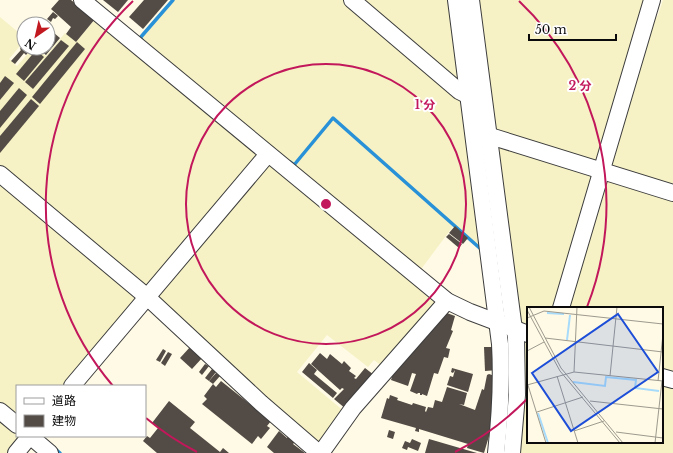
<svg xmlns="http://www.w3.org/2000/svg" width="673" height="453" viewBox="0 0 673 453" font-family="'Libre Baskerville','Noto Sans JP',serif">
<rect width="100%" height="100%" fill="#fffae6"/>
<g fill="#f6f2c5">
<path d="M171 0H349L466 99 486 254 454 225 419 272 137 40Z"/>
<path d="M353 0H454L465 89Z"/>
<path d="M474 0H649L602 163 494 135Z"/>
<path d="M663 0H673V189L609 169 652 24 658 15Z"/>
<path d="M0 17 24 37V41L9 59 17 66 33 48H36L46 56 65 33 76 42 97 17 261 152 149 288 0 172Z"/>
<path d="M492 139 594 169 558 308H528V330L521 328Z"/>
<path d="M268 162 439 299 383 367 374 360 368 367 327 335 297 372 345 412 320 449 153 294Z"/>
<path d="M0 176 139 294 67 386H17V424L0 409Z"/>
<path d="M603 176 673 195V376L662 373V308H563Z"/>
<path d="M519 341H528V442H662V383L673 386V453H515Z"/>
<path d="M0 415 17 429V436H23L11 453H0Z"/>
</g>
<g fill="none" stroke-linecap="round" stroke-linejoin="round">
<g stroke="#2991d7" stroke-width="3.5">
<path d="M142 40 140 38 173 0"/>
<path d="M290 162 294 165 333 118 483 251"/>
<path d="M54 448 60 453"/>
</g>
</g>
<g fill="#534b45">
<path d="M59 0H71L95 19 76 42 66 34 71 27 51 9Z"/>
<path d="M103 0H128L118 12Z"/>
<path d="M144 0H168L143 29 129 17Z"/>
<path d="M53 12 58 16 55 19 53 18 51 22 47 19Z"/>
<path d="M34 17 43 24H28Z"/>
<path d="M48 28 60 38 46 55 37 48H48Z"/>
<path d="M61 40 69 46 33 89 25 82Z"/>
<path d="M24 42V48H32L26 55 24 53 15 64 11 61 21 50 20 49Z"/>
<path d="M77 42 85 49 40 104 32 97Z"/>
<path d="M36 50 44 57 24 81 16 74Z"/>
<path d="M5 76 14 83 0 100V83Z"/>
<path d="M19 88 27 95 0 128V111Z"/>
<path d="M31 99 39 106 0 153V136Z"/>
<path d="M455 226 468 238 463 244 449 233Z"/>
<path d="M449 234 462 244 459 248 446 237Z"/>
<path d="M444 312 455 316 451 330 453 331 446 348 450 349 448 358 444 357 438 374 434 373 427 396 422 394V395H420V393H418L417 394 410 391 416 374 412 373 408 386 391 380 395 367 399 362 404 363 407 353 417 342 421 343 424 334Z"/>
<path d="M191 346 203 357 192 369 180 358Z"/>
<path d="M484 347H497L498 370 485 371Z"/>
<path d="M163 349 166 351 160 362 156 360Z"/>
<path d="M168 352 172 354 165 366 161 363Z"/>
<path d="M320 353 327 359 330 354 342 364 344 361 351 368 349 371 356 376 354 378 356 379 365 368 374 375 346 409 334 399 344 389 342 388 340 390 311 364Z"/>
<path d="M309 363 317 370 314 374 337 393 333 398 302 372Z"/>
<path d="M205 364 209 366 202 375 199 372Z"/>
<path d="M452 368 473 374 468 392 447 385 450 376 453 377 455 370 453 373 451 372Z"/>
<path d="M212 369 216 372 209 381 205 378Z"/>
<path d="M216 373 220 376 213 384 209 381Z"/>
<path d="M489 374 498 377V392L489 389 498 392 492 426 484 453 467 448 468 444 419 429V432L415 431 416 428 381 418 387 398 389 399 390 395 398 398 397 400 412 405 413 403 426 407 425 411 426 412 428 407 433 408 435 400 442 402 447 387 467 393 464 405 459 404 475 410 482 389 484 390 487 375Z"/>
<path d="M221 381 271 421 267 426 270 428 261 439 258 436 252 444 202 404 207 399 204 396 213 384 216 387Z"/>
<path d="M169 401 195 422 190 428 220 452 223 448 229 453H157L143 441 147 436 150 438 158 428 152 423Z"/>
<path d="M389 430 395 432 393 439 387 437Z"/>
<path d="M279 431 287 438 288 436 295 442 293 444 305 453H274L267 447Z"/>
<path d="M412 439 421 443 418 451 408 447 407 450 402 448 405 441 410 443Z"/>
<path d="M429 439 477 453H425Z"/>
</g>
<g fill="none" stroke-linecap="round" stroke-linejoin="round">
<defs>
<g id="minor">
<path d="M82 0 447 301 470 312 528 334"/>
<path d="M352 0 459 91 467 95"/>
<path d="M456 0 500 344C502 380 500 417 496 453"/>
<path d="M471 0 513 322 516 337 517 395 512 453"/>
<path d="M490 136 673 193"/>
<path d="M0 174 146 296 261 403 319 453"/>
<path d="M561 308 652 0"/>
<path d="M662 377 673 380"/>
<path d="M72 386 268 154"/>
<path d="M0 411 17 425"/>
<path d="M30 436 50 453"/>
<path d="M16 453 30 436"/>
<path d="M321 453 353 408 447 301"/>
</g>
</defs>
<use href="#minor" stroke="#3d3d3d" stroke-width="18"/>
<use href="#minor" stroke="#fff" stroke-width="16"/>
</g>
<g fill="none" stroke="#c2185b" stroke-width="2">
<circle cx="326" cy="204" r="140"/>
<path d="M527 399A280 280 0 0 1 455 452M197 452A280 280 0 0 1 146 418M113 386A280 280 0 0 1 133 1M519 1A280 280 0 0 1 587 307"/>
</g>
<g transform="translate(527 307)">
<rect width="136" height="136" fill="#fffae6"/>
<path fill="none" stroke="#a7dbfb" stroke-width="2" d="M20 6 37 7M40 33 43 8M46 75 78 79 79 70 109 73 108 81 132 84M11 106 21 136"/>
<path fill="none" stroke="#9d9a8e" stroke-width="1" d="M2 0 34 61 96 136M0 3 33 64 93 136M0 11 17 4 136 17M18 31 136 45M0 44 17 35M47 65 50 0M30 69 51 136M83 69 90 0M131 74 136 27M0 75 19 136M0 78 47 65 136 74M63 94 136 102M10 105 56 90M47 124 77 114M89 125 136 131M128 136 135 74"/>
<path fill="#1d4ed8" fill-opacity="0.15" stroke="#1d4ed8" stroke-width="2" d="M91 7 131 65 44 124 5 66Z"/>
<rect width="136" height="136" fill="none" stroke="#0a0a0a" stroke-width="2"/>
</g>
<circle cx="326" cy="204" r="6" fill="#c2185b" stroke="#fff" stroke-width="2"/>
<g font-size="12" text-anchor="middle" font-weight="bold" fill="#c2185b" stroke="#fff" stroke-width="4" stroke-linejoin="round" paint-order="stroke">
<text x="580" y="90">2 分</text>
<text x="425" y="109">1 分</text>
</g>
<rect x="16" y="385" width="130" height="52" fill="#ffffff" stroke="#9d9d9d"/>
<rect x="24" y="398" width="20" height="6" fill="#ffffff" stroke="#9d9d9d"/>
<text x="52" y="405" font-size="12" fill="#0a0a0a">道路</text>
<rect x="24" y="415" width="20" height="12" fill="#534b45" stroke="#9d9d9d"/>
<text x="52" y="425" font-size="12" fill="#0a0a0a">建物</text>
<g transform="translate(36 36) rotate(214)"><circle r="19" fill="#ffffff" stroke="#9d9d9d"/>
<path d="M0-3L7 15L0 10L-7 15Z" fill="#c21921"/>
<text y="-6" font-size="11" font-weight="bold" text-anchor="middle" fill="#0a0a0a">N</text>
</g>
<path d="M529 34v6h87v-6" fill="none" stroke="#0a0a0a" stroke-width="2"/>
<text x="535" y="34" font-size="12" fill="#0a0a0a" stroke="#ffffff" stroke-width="3" paint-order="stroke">50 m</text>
</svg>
